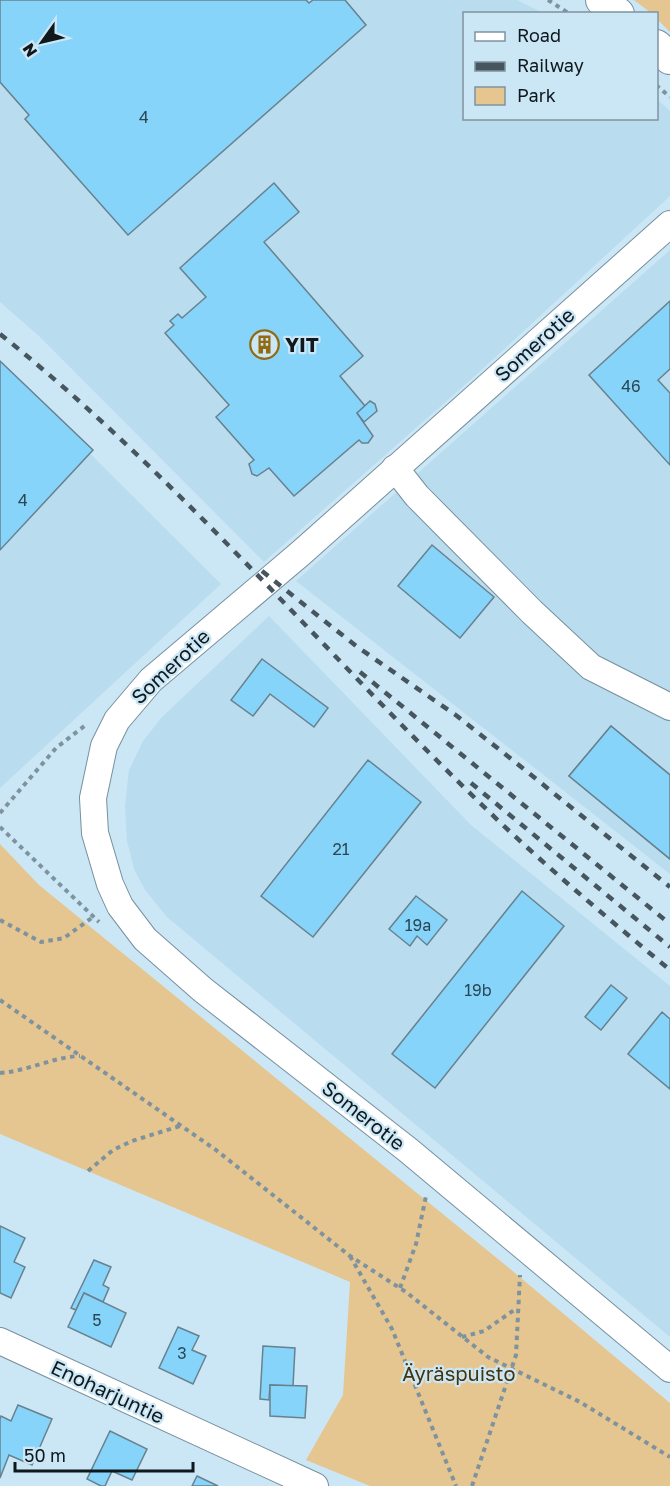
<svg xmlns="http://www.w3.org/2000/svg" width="670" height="1486" viewBox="0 0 670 1486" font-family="'Golos Text',sans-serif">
<rect width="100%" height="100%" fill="#cbe7f5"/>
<g fill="#b9dcef">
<path d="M0 0H517L543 13 464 14V118H656L657 99 670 111V196L476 375 264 562 40 337 0 302Z"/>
<path d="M670 250V874L296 581Z"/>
<path d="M0 364 221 584 0 788Z"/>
<path d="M269 616 471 825 670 986V1337L167 917 145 890 134 869 127 841 125 806 129 770 143 741 162 717Z"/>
</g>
<g fill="#e5c690">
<path d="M634 0H670V32L657 19 656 14 651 13Z"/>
<path d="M0 844 39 885 509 1268 670 1403V1486H370L306 1460 343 1395 350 1282 0 1134Z"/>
</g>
<g fill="#87d4fb" stroke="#68818e" stroke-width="1.5">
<path d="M0 0H306L309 3 313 0H345L366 25 128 235 25 119 29 115 0 82Z"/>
<path d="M274 183 299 212 264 242 363 356 340 376 365 406 357 413 373 436 368 443H362L359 440 294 496 269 468 257 476 252 474 249 464 254 460 216 417 229 405 165 333 174 325 170 321 178 314 182 318 206 297 180 268Z"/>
<path d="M670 301V369L658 380 670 393V465L589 375Z"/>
<path d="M0 361 93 450 0 550Z"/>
<path d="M370 401 375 404 377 411 364 422 357 413Z"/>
<path d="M432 545 494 597 460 638 398 586Z"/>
<path d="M262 659 328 708 314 727 270 694 253 716 231 700Z"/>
<path d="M611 726 670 775V859L569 776Z"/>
<path d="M611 726 670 775V859L569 776Z"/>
<path d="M368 760 421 802 313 937 261 896Z"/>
<path d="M522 891 564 926 435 1088 392 1054Z"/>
<path d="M416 896 447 920 427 945 417 936 410 946 389 929Z"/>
<path d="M611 985 627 998 601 1030 585 1017Z"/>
<path d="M662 1012 670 1019V1089L628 1054Z"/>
<path d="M0 1226 25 1238 14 1262 25 1267 11 1298 0 1293Z"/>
<path d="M94 1260 111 1267 103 1285 109 1288 103 1302 84 1293 76 1310 71 1308Z"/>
<path d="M84 1293 126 1313 111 1347 68 1327Z"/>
<path d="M178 1327 199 1336 192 1350 206 1356 193 1384 159 1368Z"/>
<path d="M263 1346 295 1348 293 1386 270 1385 269 1400 260 1399Z"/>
<path d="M270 1385 307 1386 305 1418 270 1416Z"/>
<path d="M18 1405 52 1419 32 1465 9 1455 0 1478V1419L1 1416 11 1421Z"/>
<path d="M110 1431 147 1449 132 1480 112 1471 105 1486H101L87 1479Z"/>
<path d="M197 1476 218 1486H192Z"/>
</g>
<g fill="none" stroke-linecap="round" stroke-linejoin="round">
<defs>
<g id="minor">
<path d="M670 224 301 553 151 680 117 720 104 746 93 798 95 833 110 884 120 906 145 939 203 990 408 1150 670 1369"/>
<path d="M395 468 417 496 532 612 591 667 670 707"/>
<path d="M0 1341 315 1486"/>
</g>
<g id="tertiary">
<path d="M602 0 618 14"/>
<path d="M656 46 670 58"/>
</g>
</defs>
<use href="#minor" stroke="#77909e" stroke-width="28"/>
<use href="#tertiary" stroke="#77909e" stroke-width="34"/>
<g stroke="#7f939e" stroke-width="4" stroke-dasharray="4.5 4.5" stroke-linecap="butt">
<path d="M548 0 570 14"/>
<path d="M656 85 670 97"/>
<path d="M0 813 56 748 87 724"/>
<path d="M0 827 99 922"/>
<path d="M0 920 41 942 64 938 93 917"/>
<path d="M0 1000 216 1150 350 1256 406 1292 488 1357 580 1402 670 1457"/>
<path d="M0 1073C28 1071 53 1057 80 1056"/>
<path d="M88 1171 113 1150 132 1141 180 1126"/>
<path d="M350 1256 392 1329 456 1486"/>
<path d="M400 1288 416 1244 426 1196"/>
<path d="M462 1337 484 1331 517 1308"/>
<path d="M472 1486 516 1355 520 1275"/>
</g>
<use href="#minor" stroke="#fff" stroke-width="26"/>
<use href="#tertiary" stroke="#fff" stroke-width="32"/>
<g stroke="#47565e" stroke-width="4.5" stroke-dasharray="8 8" stroke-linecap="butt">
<path d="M0 334C174 473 318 646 478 801 539 861 604 915 670 970"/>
<path d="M262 571 356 646 457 716 515 762 670 887"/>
<path d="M360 672 670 924"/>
<path d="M471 783 670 947"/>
</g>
</g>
<defs>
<symbol id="building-ring" viewBox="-11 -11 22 22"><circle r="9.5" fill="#cbe7f5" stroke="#916a12" stroke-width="1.5"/><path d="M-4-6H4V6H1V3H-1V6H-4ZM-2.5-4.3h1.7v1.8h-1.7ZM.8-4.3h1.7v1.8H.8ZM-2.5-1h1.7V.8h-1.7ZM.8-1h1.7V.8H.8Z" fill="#916a12"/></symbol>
</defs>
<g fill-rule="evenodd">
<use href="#building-ring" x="248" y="328" width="33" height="33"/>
</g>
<g text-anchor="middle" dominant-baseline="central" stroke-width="4.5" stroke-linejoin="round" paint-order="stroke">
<g font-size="16" fill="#2c4754">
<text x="144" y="117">4</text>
<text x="631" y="386">46</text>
<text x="23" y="500">4</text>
<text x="341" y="849">21</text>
<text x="418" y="925">19a</text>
<text x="478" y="990">19b</text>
<text x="97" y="1320">5</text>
<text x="182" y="1353">3</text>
</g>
<g font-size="20" font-weight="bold" fill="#0e181d" stroke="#cbe7f5" text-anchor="start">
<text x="285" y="344">YIT</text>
</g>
<g font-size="20" fill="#0e181d" stroke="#cbe7f5">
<text transform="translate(534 344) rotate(-42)">Somerotie</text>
<text transform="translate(170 666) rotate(-43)">Somerotie</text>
<text transform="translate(364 1115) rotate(38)">Somerotie</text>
<text transform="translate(108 1391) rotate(25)">Enoharjuntie</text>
</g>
<g font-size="20" fill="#46330e" stroke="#cbe7f5">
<text x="459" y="1373">Äyräspuisto</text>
</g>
</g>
<rect x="463" y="12" width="195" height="108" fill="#cbe7f5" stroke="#7f949f" stroke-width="1.5"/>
<rect x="475" y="32" width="30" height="9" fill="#ffffff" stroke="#7f949f" stroke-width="1.5"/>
<text x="517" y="42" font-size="18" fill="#0e181d">Road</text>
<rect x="475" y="62" width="30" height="9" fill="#47565e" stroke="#7f949f" stroke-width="1.5"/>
<text x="517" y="72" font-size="18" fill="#0e181d">Railway</text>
<rect x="475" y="87" width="30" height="18" fill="#e5c690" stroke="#7f949f" stroke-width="1.5"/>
<text x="517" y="102" font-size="18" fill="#0e181d">Park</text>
<g transform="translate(42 42) rotate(236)" stroke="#cbe7f5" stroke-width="4.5" paint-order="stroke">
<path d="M0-4.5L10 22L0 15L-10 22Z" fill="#0e181d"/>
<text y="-9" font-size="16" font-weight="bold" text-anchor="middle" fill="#0e181d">N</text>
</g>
<path d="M15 1462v9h178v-9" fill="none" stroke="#0e181d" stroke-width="3"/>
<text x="24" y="1462" font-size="18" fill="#0e181d" stroke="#cbe7f5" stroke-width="4.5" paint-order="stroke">50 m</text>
</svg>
